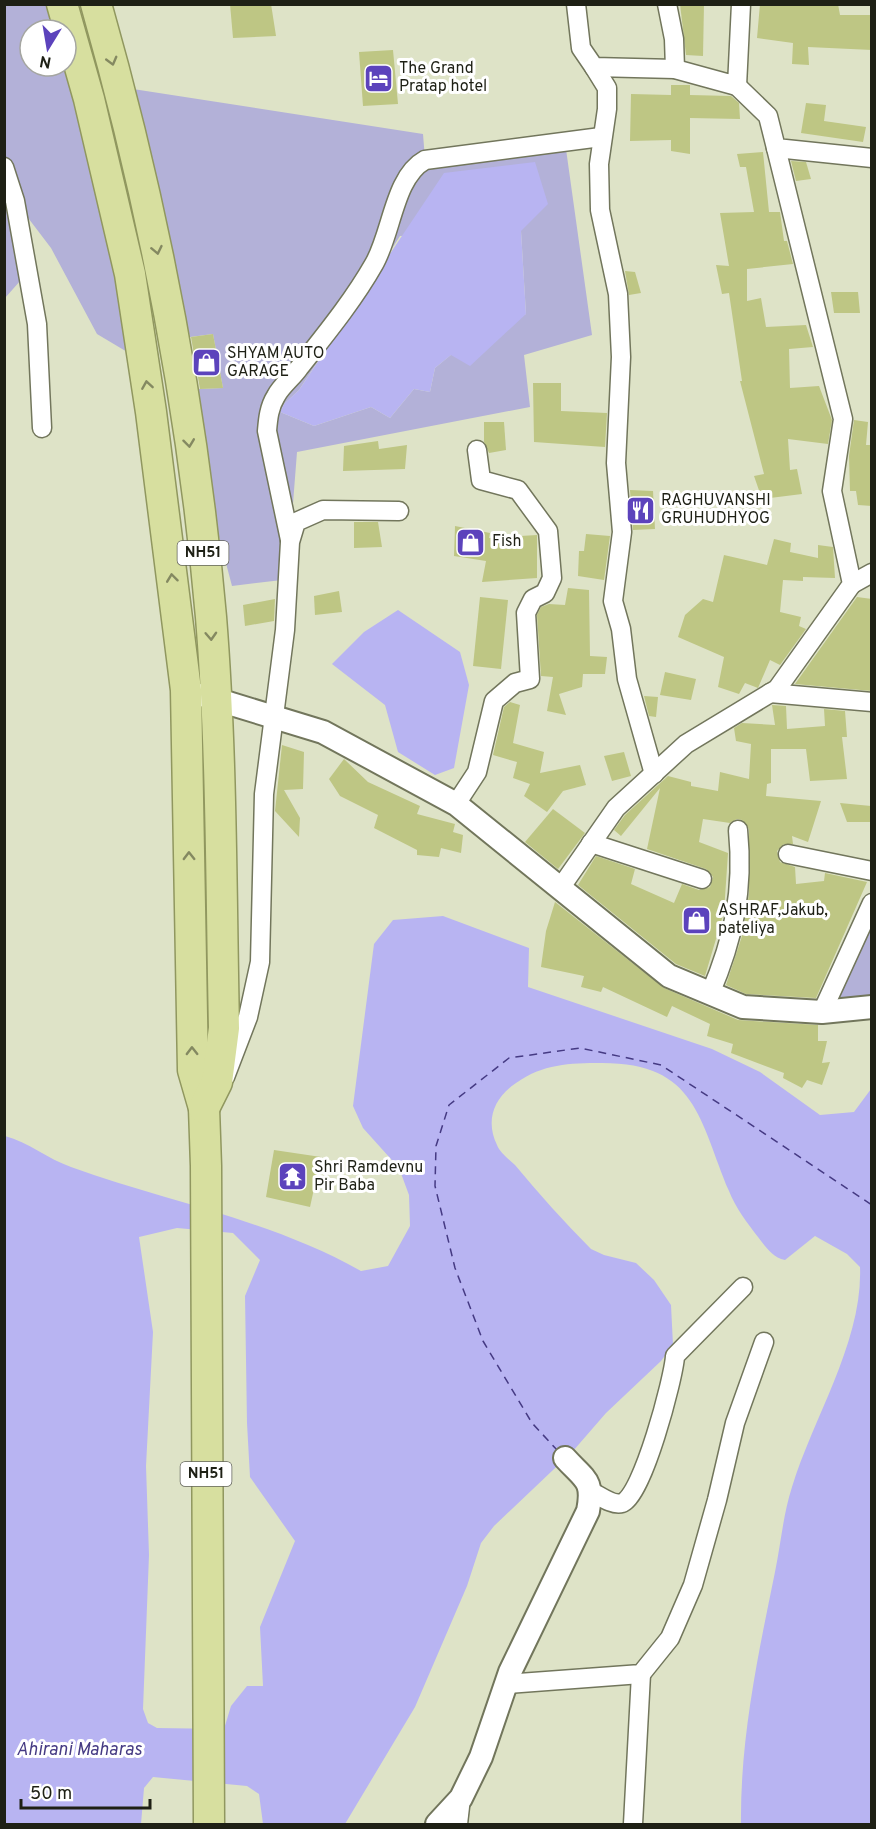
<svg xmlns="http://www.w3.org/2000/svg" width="876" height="1829" viewBox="0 0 876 1829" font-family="Overpass,sans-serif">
<rect width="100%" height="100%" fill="#dee3c7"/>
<g fill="#b3b1d8" fill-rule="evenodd">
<path d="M5 5H62L144 362 97 334 51 248 16 202 28 272 5 298ZM30 30H66V66H30Z"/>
<path d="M133 89 423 134 425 159 565 142 592 335 524 355 530 407 297 452 290 542 282 580 232 586 199 461V389L223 388 213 334 190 337 162 232ZM521 231 526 314 452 354 435 368 430 392 414 389 390 418 371 407 314 426 280 412 284 404 299 390 339 329 370 257 382 264 400 236Z"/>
<path d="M871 903V1008L822 1012Z"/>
</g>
<g fill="#b8b4f2" fill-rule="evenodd">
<path d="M535 162 548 204 521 231 526 314 470 366 451 355 435 368 430 392 414 389 390 418 371 407 314 426 280 412 284 404 299 390 444 173Z"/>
<path d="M398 610 460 652 469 685 454 768 435 775 398 752 385 705 332 664 364 632Z"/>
<path d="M443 916 529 948 528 987 712 1049 760 1072 820 1115 854 1112 871 1089V1824H741C740 1739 758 1655 775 1572 781 1543 783 1515 792 1487 813 1418 863 1341 860 1267L847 1254 815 1236 785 1260C772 1257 766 1247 758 1237 748 1224 735 1207 729 1191 699 1120 697 1063 602 1063 569 1063 543 1064 516 1083 494 1098 485 1120 497 1145 500 1153 509 1159 515 1165 539 1194 564 1222 591 1249L604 1255 636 1263 654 1280 671 1305 673 1345 661 1361 606 1413 573 1451 494 1526 481 1543 467 1586 415 1707 345 1824H263L259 1794 247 1786 153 1777 144 1788 141 1824H5V1136C28 1142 48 1159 71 1167 168 1202 271 1220 361 1271L388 1266 410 1226 409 1195 399 1168 363 1128 353 1106 374 944 393 920ZM177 1228 233 1233 260 1260 245 1296 247 1423 250 1477 295 1541 260 1627 263 1686H247L231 1706 224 1729 157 1728 148 1723 143 1709 149 1555 146 1466 153 1332 139 1237Z"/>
</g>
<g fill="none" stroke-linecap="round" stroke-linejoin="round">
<path stroke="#453a83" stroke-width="1.5" stroke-dasharray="8 6" stroke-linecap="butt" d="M558 1451 532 1423 483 1341 455 1268 435 1186 436 1146 449 1105 509 1058 580 1048 661 1065 872 1205"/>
</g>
<g fill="#bec684">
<path d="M230 4H271L276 36 233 38Z"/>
<path d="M680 4H704L703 56 686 55Z"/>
<path d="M760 4H838L840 15H872V50L808 47 809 65 792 64 793 43 757 38Z"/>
<path d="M393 50 398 104 363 106 359 52Z"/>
<path d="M671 85H690V95L731 96 739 103 740 119 690 118V154L671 151V140L630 141 631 94 671 95Z"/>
<path d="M806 103 826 105 824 121 866 127 863 142 801 133Z"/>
<path d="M763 152 769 212H780L784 241H787L793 264 747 269V301L761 298 766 327 806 325 813 347 789 349 790 388 819 386 832 420 828 444 788 439 790 470 797 469 802 494 762 499 754 476 764 474 740 381H742L729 293 722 294 716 265 729 266 720 213 754 212 746 167H740L737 154Z"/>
<path d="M791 161 806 162 811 179 796 181Z"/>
<path d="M625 271 635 272 641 293 629 295Z"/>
<path d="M831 292H858L860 313H834Z"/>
<path d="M213 334 223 388 200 389 191 337Z"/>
<path d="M533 383H561V411L607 413 605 447 534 442Z"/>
<path d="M854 420 868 422 866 445H872V506L858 505 856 491H850L849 456Z"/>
<path d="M484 422H504L506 450 489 453 484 442Z"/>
<path d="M378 441 379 449 407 445 405 469 343 471 344 446Z"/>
<path d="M630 490 653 491 655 529 633 530Z"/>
<path d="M354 522H378L382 547 354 548Z"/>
<path d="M455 526 490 533 489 538 537 535V578L482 582 486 561 454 556Z"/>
<path d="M586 534 610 536 604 580 578 576 579 551H584Z"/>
<path d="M774 539 791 543 790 552 818 558V545L833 547 835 578 803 577V581L783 580 780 612 801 617 799 626 806 629 780 665 770 660 758 688 745 683 739 694 718 687 724 657 678 637 685 615 703 599 713 602 724 555 767 565Z"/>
<path d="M568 588 589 590 590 656 607 657 605 674H583L582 687 559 694 566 715 547 711 553 677 541 676 537 615 541 607 549 604 565 605Z"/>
<path d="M339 591 342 612 315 615 314 596Z"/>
<path d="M480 597 508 600 501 669 473 666Z"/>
<path d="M857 597 872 599V691L795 684Z"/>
<path d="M275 599 274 621 245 626 243 605Z"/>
<path d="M665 672 696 679 691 700 660 695Z"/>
<path d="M644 696 658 697 656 717 649 716Z"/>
<path d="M510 702 520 705 513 743 544 752 540 773 580 765 586 785 563 791 547 812 524 796 530 784 513 778 517 762 493 755 504 707Z"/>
<path d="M772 705 786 706 787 729 825 726 824 709 845 711 847 737H842L847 779 810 781 806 749H771V783L767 784 766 796 821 801 808 842 792 836 793 844H784L777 851 780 862 795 867 796 884 824 881 825 873 867 882 816 998 746 994 726 985 742 936 749 894V829L742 820 737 819 730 823 703 819 699 842 728 853 724 912 705 976 676 964 578 885 596 856 635 869 631 884 674 903 682 884 699 890 710 887 713 877 706 869 647 849 660 788 621 836 614 830 625 815 668 776 691 782V786L718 791 720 772 749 779 751 744 736 741 734 728 742 723 775 725Z"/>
<path d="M282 745 304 752 303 789 284 790 300 818 299 837 275 811Z"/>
<path d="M624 752 631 776 612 781 604 756Z"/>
<path d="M344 759 368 782 420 806 417 814 455 824 453 832 463 835 461 853 441 848 439 857 417 855V850L374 828 378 815 340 796 329 779Z"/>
<path d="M840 803 871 806 872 822H847Z"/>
<path d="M553 809 585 833 558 869 525 842Z"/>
<path d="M555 902 664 988 738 1020 818 1025V1041H827L822 1063 830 1062 822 1085 807 1080 802 1088 783 1078 784 1073 731 1053 733 1044 707 1036 710 1024 672 1006 667 1017 603 987 601 992 581 987 584 976 541 967 546 931Z"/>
<path d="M274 1150 321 1157 310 1207 266 1197Z"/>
</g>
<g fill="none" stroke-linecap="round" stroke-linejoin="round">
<defs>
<g id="minor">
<path d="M576 4 581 48 594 67 675 69 737 86 741 4"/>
<path d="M667 4 674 39 675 69"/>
<path d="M594 67 607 88V109L599 164 600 210 618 294 621 357 616 463 622 532 613 601 621 629 627 679 654 774"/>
<path d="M737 86 768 116 776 148 872 158"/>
<path d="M4 167 15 201 37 324 42 428"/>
<path d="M290 540 267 431C268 419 269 407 276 396 281 386 292 378 299 368 325 335 353 301 374 264 392 233 394 177 425 160L601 137"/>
<path d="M852 584 872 573"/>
<path d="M770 693 872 702"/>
<path d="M456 804 477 772 494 701 515 683 530 679 526 613 533 599 545 593 552 578 548 531 518 490 481 480 477 450"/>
<path d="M591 843 702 879"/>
<path d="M788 854 872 871"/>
<path d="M561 887 616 808 686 744 777 689 852 584 832 491 843 419 776 148"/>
<path d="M710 994C734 938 744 890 738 830"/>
<path d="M822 1012 872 903"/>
<path d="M225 1077 248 1017 260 962 264 794 285 630 290 542 296 522 323 510 399 511"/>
<path d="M592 1492C600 1496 613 1506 622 1503 642 1498 674 1377 675 1356L743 1287"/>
<path d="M506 1684 641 1674 670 1638 693 1585 717 1500 735 1423 764 1342"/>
<path d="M458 1824 461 1798"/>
<path d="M633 1824 641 1674"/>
</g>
<g id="tertiary">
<path d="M202 695 323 732 456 804 669 976 743 1007 822 1012 872 1007"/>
<path d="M437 1824 461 1798 481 1757 510 1672 588 1511C594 1480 585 1480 565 1458"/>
</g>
<g id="trunk">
<path d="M62 4 89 99 130 274 151 412 186 690 193 1070 204 1108 206 1166 209 1824"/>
<path d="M96 4C153 204 193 411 211 617 222 754 221 892 224 1028L217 1082 204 1108"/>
</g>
</defs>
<use href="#minor" stroke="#72765c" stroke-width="21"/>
<use href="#tertiary" stroke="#72765c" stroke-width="26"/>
<use href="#trunk" stroke="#90975f" stroke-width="33"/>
<use href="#minor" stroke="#fff" stroke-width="18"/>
<use href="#tertiary" stroke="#fff" stroke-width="22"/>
<use href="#trunk" stroke="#d7df9f" stroke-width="30"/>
</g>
<defs><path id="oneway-chevron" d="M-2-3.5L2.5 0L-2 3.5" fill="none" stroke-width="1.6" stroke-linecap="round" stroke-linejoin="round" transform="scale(1.5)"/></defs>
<g stroke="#848961">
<use href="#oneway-chevron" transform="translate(112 61) rotate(75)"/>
<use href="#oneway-chevron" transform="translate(157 250) rotate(78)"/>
<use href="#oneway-chevron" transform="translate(147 385) rotate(-99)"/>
<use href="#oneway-chevron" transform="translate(189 443) rotate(83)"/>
<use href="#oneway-chevron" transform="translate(172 578) rotate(-97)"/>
<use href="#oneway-chevron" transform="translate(211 636) rotate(87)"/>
<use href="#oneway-chevron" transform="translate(189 856) rotate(-91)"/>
<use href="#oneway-chevron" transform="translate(192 1051) rotate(-91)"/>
</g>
<defs>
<symbol id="hotel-square" viewBox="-11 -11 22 22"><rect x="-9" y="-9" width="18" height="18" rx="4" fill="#5c43bc" stroke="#fff"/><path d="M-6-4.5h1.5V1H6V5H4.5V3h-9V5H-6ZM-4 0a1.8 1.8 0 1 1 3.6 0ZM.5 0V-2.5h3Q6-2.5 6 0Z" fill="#fff"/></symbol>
<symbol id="shop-square" viewBox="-11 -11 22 22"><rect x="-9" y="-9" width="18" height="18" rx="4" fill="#5c43bc" stroke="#fff"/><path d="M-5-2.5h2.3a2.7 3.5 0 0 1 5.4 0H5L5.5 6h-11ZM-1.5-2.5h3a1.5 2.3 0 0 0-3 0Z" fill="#fff"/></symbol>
<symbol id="restaurant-square" viewBox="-11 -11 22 22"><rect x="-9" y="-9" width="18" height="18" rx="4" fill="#5c43bc" stroke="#fff"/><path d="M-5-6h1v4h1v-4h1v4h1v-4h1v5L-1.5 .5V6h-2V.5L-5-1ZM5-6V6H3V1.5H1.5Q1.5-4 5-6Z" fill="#fff"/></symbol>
<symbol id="temple-square" viewBox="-11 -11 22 22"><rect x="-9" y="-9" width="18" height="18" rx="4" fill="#5c43bc" stroke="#fff"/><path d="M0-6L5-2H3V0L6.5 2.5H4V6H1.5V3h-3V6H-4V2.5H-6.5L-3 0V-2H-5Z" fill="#fff"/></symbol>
</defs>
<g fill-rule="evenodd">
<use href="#hotel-square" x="362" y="62" width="33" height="33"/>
<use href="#shop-square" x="190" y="346" width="33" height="33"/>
<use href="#restaurant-square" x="624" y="494" width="33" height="33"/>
<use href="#shop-square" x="454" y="526" width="33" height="33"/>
<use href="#shop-square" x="680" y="904" width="33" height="33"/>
<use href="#temple-square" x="276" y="1160" width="33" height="33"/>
</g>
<g text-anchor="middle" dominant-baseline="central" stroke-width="6" stroke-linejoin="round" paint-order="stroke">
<g fill="#fff" stroke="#62635b" stroke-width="1.5">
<rect x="177.5" y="541" width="51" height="24" rx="4.5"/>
<rect x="180.5" y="1462" width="51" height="24" rx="4.5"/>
</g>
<g font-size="15" font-weight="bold" fill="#1e2015">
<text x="203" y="553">NH51</text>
<text x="206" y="1474">NH51</text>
</g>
<g font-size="16" fill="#1e2015" stroke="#fff" text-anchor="start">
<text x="399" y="69">The Grand<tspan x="399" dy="18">Pratap hotel</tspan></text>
<text x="227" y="354">SHYAM AUTO<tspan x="227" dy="18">GARAGE</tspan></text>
<text x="661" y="501">RAGHUVANSHI<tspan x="661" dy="18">GRUHUDHYOG</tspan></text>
<text x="492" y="542">Fish</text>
<text x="718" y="911">ASHRAF,Jakub,<tspan x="718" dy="18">pateliya</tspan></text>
<text x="314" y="1168">Shri Ramdevnu<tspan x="314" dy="18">Pir Baba</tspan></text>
</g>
<g font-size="18" font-style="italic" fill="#453a83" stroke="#fff">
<text x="79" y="1750">Ahirani Maharas</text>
</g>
</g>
<rect width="876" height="1829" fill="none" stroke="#1e2015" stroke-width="12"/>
<g transform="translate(48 48) rotate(191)"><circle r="28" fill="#ffffff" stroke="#a5a6a1" stroke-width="1.5"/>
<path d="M0-4.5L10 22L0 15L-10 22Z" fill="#5c43bc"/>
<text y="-9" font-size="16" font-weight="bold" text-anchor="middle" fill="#1e2015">N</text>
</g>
<path d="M21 1799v9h129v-9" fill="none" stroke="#1e2015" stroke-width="3"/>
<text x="30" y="1799" font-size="18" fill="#1e2015" stroke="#ffffff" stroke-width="4.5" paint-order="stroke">50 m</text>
</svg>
